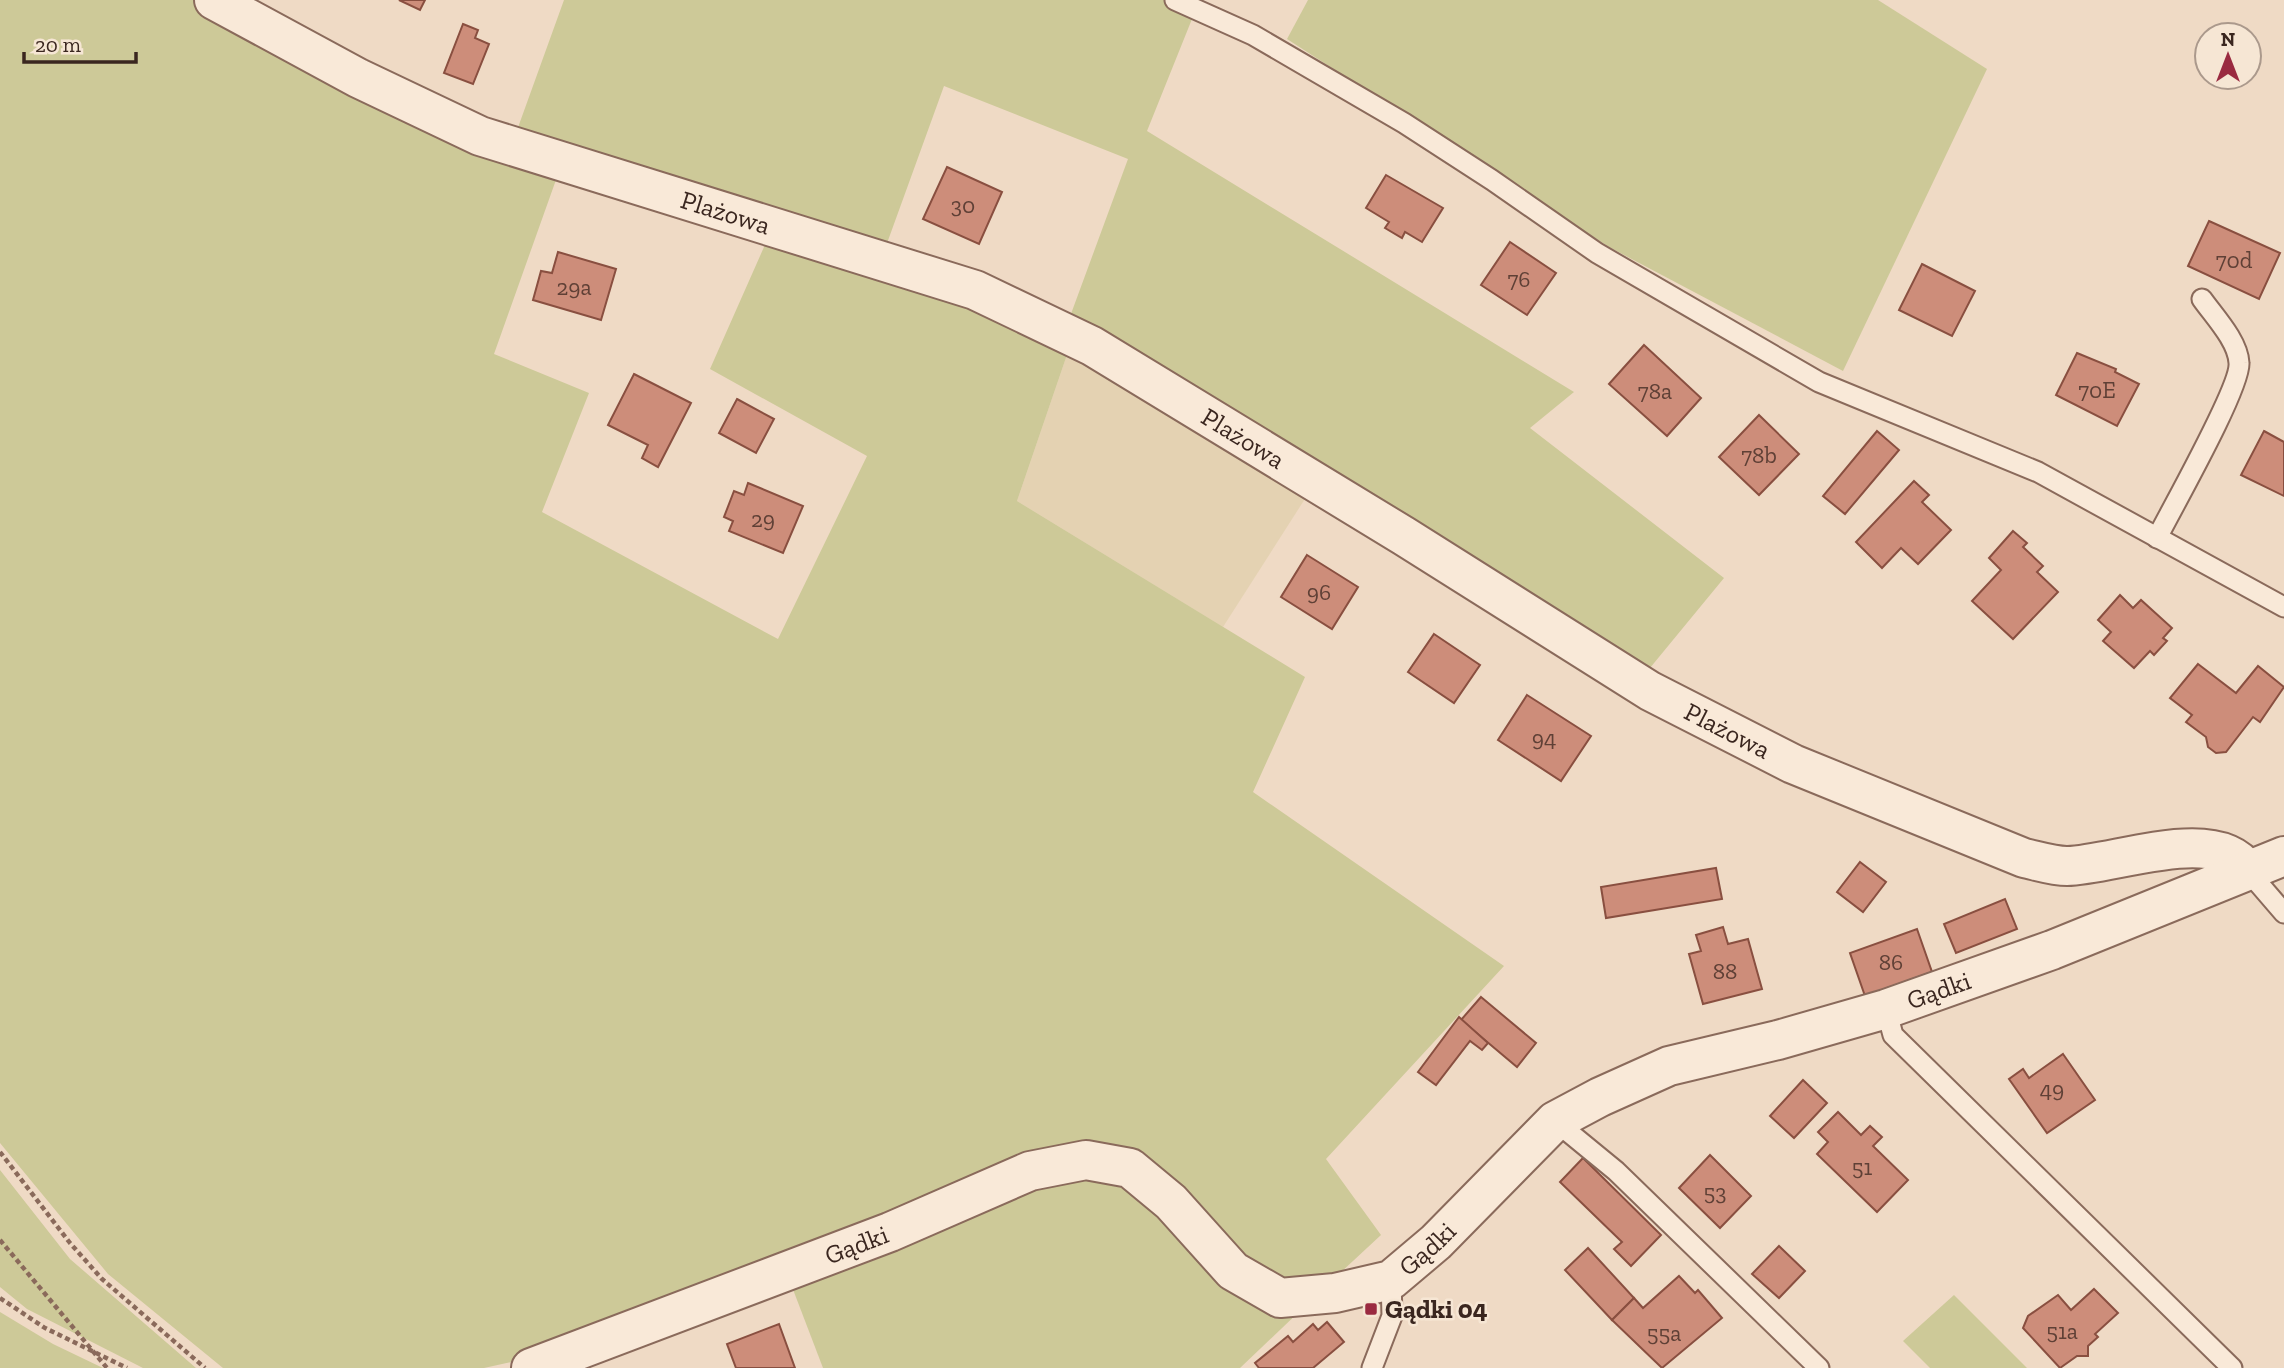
<svg xmlns="http://www.w3.org/2000/svg" width="2284" height="1368" viewBox="0 0 2284 1368" font-family="'Zilla Slab',serif">
<rect width="100%" height="100%" fill="#efdac5"/>
<path fill="#e4d2b2" d="M1071 343 1310 491 1223 627 1017 501Z"/>
<g fill="#cdc998">
<path d="M0 0H202L557 177 494 354 589 393 542 512 778 639 867 456 710 369 768 238 1071 343 1017 501 1305 677 1253 792 1504 966 1326 1159 1381 1235 1325 1287 1264 1282 1119 1151 859 1226 516 1361 484 1368H223L108 1274 0 1143Z"/>
<path d="M564 0H1164L1175 4 1192 19 1147 131 1574 392 1530 428 1724 578 1645 674 1068 322 1128 159 944 86 886 246 516 133Z"/>
<path d="M1308 0H1878L1987 69 1843 371 1609 247 1287 39Z"/>
<path d="M0 1170 70 1259 196 1368H143L27 1309 0 1287Z"/>
<path d="M1060 1175 1135 1186 1303 1308 1240 1368H823L789 1279Z"/>
<path d="M1954 1295 2027 1368H1930L1903 1341Z"/>
<path d="M0 1312 53 1344 103 1368H0Z"/>
</g>
<g fill="#cd8d7a" stroke="#894f40" stroke-width="2">
<path d="M399 0H425L420 10Z"/>
<path d="M463 24 478 30 475 38 489 44 473 84 444 73Z"/>
<path d="M947 167 1002 192 979 244 923 219Z"/>
<path d="M1386 175 1443 208 1422 242 1405 232 1402 238 1385 228 1389 222 1366 208Z"/>
<path d="M2209 221 2280 253 2259 299 2188 266Z"/>
<path d="M1510 242 1556 273 1527 315 1481 285Z"/>
<path d="M558 252 616 269 601 320 533 300 541 271 552 273Z"/>
<path d="M1922 264 1975 291 1952 336 1899 310Z"/>
<path d="M1644 345 1701 398 1667 436 1609 384Z"/>
<path d="M2077 353 2116 369 2115 372 2139 384 2117 426 2056 395Z"/>
<path d="M634 374 691 403 658 467 642 458 648 445 608 425Z"/>
<path d="M737 399 774 419 756 453 719 433Z"/>
<path d="M1759 415 1799 454 1759 495 1719 457Z"/>
<path d="M1877 431 1899 450 1845 514 1823 496Z"/>
<path d="M2264 431 2284 442V496L2241 475Z"/>
<path d="M1914 481 1929 495 1922 502 1951 530 1918 564 1901 548 1882 568 1856 542Z"/>
<path d="M748 483 803 506 783 553 729 531 733 521 724 517 734 491 744 495Z"/>
<path d="M2013 531 2027 543 2023 547 2043 566 2037 572 2058 592 2013 639 1972 601 2001 570 1989 558Z"/>
<path d="M1307 555 1358 587 1332 629 1281 597Z"/>
<path d="M2120 595 2133 608 2141 600 2172 628 2163 638 2167 641 2154 655 2150 651 2134 668 2103 641 2111 632 2098 620Z"/>
<path d="M1434 634 1480 665 1454 703 1408 672Z"/>
<path d="M2198 664 2236 693 2258 666 2284 687 2260 722 2253 717 2226 752 2216 753 2208 747 2206 737 2186 722 2192 715 2170 698Z"/>
<path d="M1527 695 1591 736 1561 781 1498 740Z"/>
<path d="M1860 862 1886 882 1863 912 1837 892Z"/>
<path d="M1716 868 1722 899 1606 918 1601 887Z"/>
<path d="M2005 899 2017 929 1956 953 1944 924Z"/>
<path d="M1723 927 1728 944 1748 939 1762 989 1703 1004 1689 954 1701 951 1696 935Z"/>
<path d="M1917 929 1932 972 1865 996 1850 953Z"/>
<path d="M1481 997 1536 1043 1517 1067 1461 1020Z"/>
<path d="M1459 1017 1488 1043 1482 1050 1470 1041 1436 1085 1418 1072Z"/>
<path d="M2063 1054 2095 1100 2047 1133 2009 1079 2023 1069 2029 1078Z"/>
<path d="M1803 1080 1827 1103 1794 1138 1770 1116Z"/>
<path d="M1838 1112 1861 1135 1870 1126 1882 1137 1873 1146 1908 1180 1877 1212 1817 1154 1828 1142 1818 1132Z"/>
<path d="M1710 1155 1751 1196 1720 1228 1679 1188Z"/>
<path d="M1583 1158 1661 1235 1631 1266 1614 1249 1622 1242 1560 1182Z"/>
<path d="M1779 1246 1805 1271 1779 1298 1752 1274Z"/>
<path d="M1588 1248 1634 1298 1612 1320 1565 1270Z"/>
<path d="M1679 1276 1695 1293 1698 1290 1722 1318 1662 1368 1612 1320 1634 1298 1643 1308Z"/>
<path d="M2094 1289 2118 1313 2095 1334 2098 1337 2088 1346V1356H2077L2060 1368 2023 1328 2028 1316 2058 1295 2071 1310Z"/>
<path d="M1327 1322 1344 1342 1313 1368H1259L1255 1363 1288 1336 1293 1342 1313 1324 1318 1330Z"/>
<path d="M779 1324 795 1368H736L727 1344Z"/>
</g>
<g fill="none" stroke-linecap="round" stroke-linejoin="round">
<defs>
<g id="service">
<path d="M1175 0 1253 35 1404 123 1492 180 1597 253 1819 382 2038 472 2284 607"/>
<path d="M2157 538C2171 510 2241 387 2239 363 2238 341 2214 316 2202 299"/>
<path d="M2247 870 2284 913"/>
<path d="M1886 1009 1893 1035 2232 1368"/>
<path d="M1555 1121 1616 1171 1819 1368"/>
<path d="M1372 1368 1392 1316 1391 1280"/>
</g>
<g id="minor">
<path id="s1" d="M214 0 358 78 480 136 975 290 1092 346 1404 536 1650 691 1793 764 2024 858C2038 861 2053 866 2067 866 2114 865 2216 824 2247 870"/>
<path id="s2" d="M531 1368 890 1232 1030 1171 1086 1160 1130 1168 1171 1202 1233 1271 1280 1298 1335 1293 1391 1280 1436 1242 1555 1121 1600 1097 1669 1066 1778 1040 1886 1009 2052 950 2284 856"/>
</g>
</defs>
<use href="#service" stroke="#8a6a5b" stroke-width="23"/>
<use href="#minor" stroke="#8a6a5b" stroke-width="42"/>
<g stroke="#8a6a5b" stroke-width="4.5" stroke-dasharray="5 3.5" stroke-linecap="butt">
<path d="M0 1152 70 1243 102 1279 205 1368"/>
<path d="M0 1240 107 1368"/>
<path d="M0 1298 45 1328 127 1368"/>
</g>
<use href="#service" stroke="#f9e9d8" stroke-width="19"/>
<use href="#minor" stroke="#f9e9d8" stroke-width="38"/>
</g>
<rect fill="#9a2a40" stroke="#f6e6d4" stroke-width="2.5" x="1364" y="1302" width="14" height="14" rx="3.5"/>
<g text-anchor="middle" dominant-baseline="central" stroke-width="5" stroke-linejoin="round" paint-order="stroke">
<g font-size="23" fill="#5f4036">
<text x="963" y="205">30</text>
<text x="2234" y="260">70d</text>
<text x="1519" y="279">76</text>
<text x="574" y="287">29a</text>
<text x="2097" y="390">70E</text>
<text x="1655" y="391">78a</text>
<text x="1759" y="455">78b</text>
<text x="763" y="519">29</text>
<text x="1319" y="592">96</text>
<text x="1544" y="738">94</text>
<text x="1891" y="962">86</text>
<text x="1725" y="971">88</text>
<text x="2052" y="1089">49</text>
<text x="1862" y="1167">51</text>
<text x="1715" y="1192">53</text>
<text x="2062" y="1331">51a</text>
<text x="1664" y="1333">55a</text>
</g>
<g font-size="26" fill="#3a261f" stroke="#f6e6d4">
<text stroke="none"><textPath href="#s1" startOffset="556">Plażowa</textPath></text>
<text stroke="none"><textPath href="#s1" startOffset="1124">Plażowa</textPath></text>
<text stroke="none"><textPath href="#s1" startOffset="1690">Plażowa</textPath></text>
<text stroke="none"><textPath href="#s2" startOffset="1587">Gądki</textPath></text>
<text stroke="none"><textPath href="#s2" startOffset="348">Gądki</textPath></text>
<text stroke="none"><textPath href="#s2" startOffset="999">Gądki</textPath></text>
</g>
<g font-size="26" font-weight="bold" fill="#3a261f" stroke="#f6e6d4" text-anchor="start">
<text x="1385" y="1309">Gądki 04</text>
</g>
</g>
<g transform="translate(2228 56)"><circle r="33" fill="#f6e6d4" stroke="#ab998c" stroke-width="2"/>
<path d="M0-5L12 26L0 18L-12 26Z" fill="#9a2a40"/>
<text y="-10" font-size="19" font-weight="bold" text-anchor="middle" fill="#3a261f">N</text>
</g>
<path d="M24 52v10h112v-10" fill="none" stroke="#3a261f" stroke-width="3.5"/>
<text x="35" y="52" font-size="21" fill="#3a261f" stroke="#f6e6d4" stroke-width="5" paint-order="stroke">20 m</text>
</svg>
